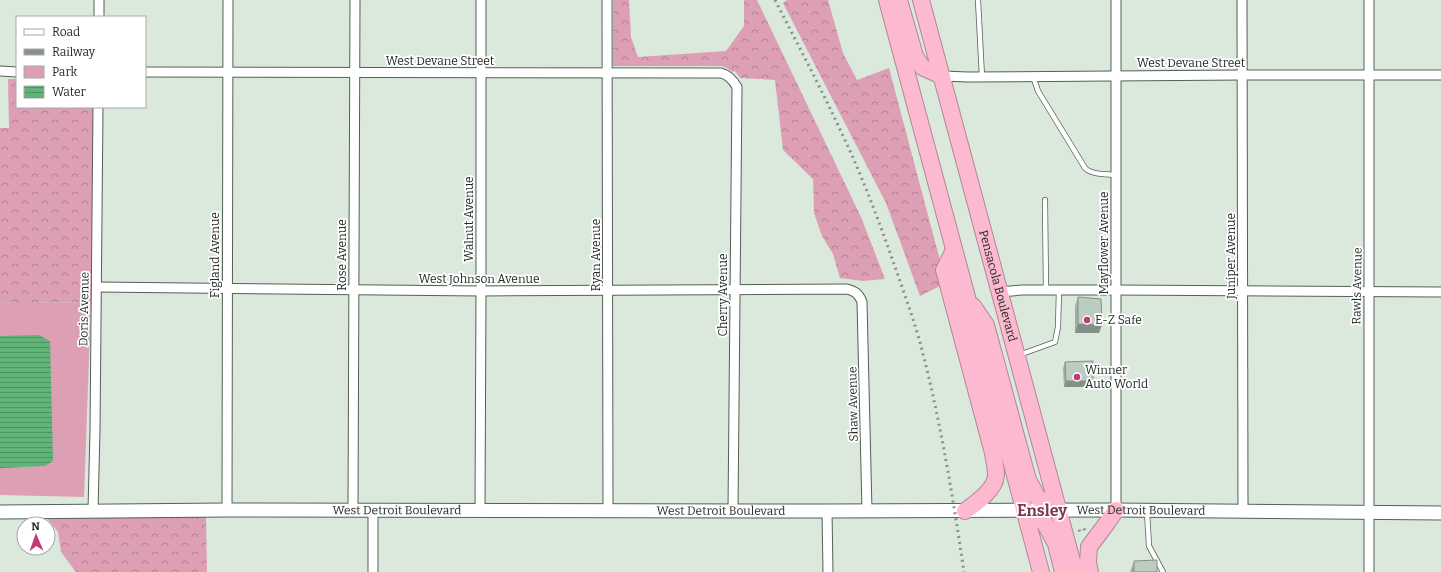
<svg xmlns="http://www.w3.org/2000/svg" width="1441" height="572" viewBox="0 0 1441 572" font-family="Bitter,serif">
<defs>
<pattern id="forest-crowns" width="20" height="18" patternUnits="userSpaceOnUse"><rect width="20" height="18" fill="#dc9fb4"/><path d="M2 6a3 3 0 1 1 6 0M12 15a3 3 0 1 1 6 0" fill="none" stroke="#b28292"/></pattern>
<pattern id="water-rules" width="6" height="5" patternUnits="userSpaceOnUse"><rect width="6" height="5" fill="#61b478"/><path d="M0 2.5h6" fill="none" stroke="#509362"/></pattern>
</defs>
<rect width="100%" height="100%" fill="#dae9dc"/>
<path fill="#dc9fb4" d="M0 302 18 303 91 302 84 497 0 495Z"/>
<g fill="url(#forest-crowns)">
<path d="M613 0H629L631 37 638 57 726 51 744 26V0H757L861 217 885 279 863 281 840 278 833 254 822 236 814 213 813 179 783 150 775 80 740 78 735 71 733 72 727 68 721 66H613Z"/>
<path d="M787 0H828L843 53 857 80 889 68 946 283 920 296 886 203 783 3Z"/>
<path d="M8 79H17V107H93L91 302 18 303 0 302V128H9Z"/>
<path d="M46 517H206L207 572H76L61 552 58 532Z"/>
</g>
<path fill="url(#water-rules)" d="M39 335 50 341 53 461 45 466 0 468V336Z"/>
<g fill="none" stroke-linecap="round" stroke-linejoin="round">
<defs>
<g id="lane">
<path d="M978 0 982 77"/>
<path d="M1033 76 1038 91 1085 168C1092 175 1106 174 1116 175"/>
<path d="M1045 200 1046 290"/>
<path d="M1019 355 1055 342 1058 327 1059 290"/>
<path d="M1147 512 1149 546 1163 572"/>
</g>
<g id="street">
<path d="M607 0 608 511"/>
<path d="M1242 0 1243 512"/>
<path d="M99 17V0"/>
<path d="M0 71 17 72"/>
<path d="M145 72 721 73C729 75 733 80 737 87L733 511"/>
<path d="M942 76 968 77 1242 75H1441"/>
<path d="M97 287 481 291 847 289C855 291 859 294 862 302L867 511"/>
<path d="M1000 292 1022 290H1116L1441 292"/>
<path d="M227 510 228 0"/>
<path d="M353 510 355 0"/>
<path d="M480 510 481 291V0"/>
<path d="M1116 510V0"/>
<path d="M93 511 95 430 98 107"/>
<path d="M373 511V572"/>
<path d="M827 511 828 572"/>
<path d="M1369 572V0"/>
</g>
<g id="secondary">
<path id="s1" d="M0 512 227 510 827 511 1116 510 1441 513"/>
</g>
<g id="highway">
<path d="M887 0 1041 572"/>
<path d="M899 0 915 56 922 67 942 76"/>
<path id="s2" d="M921 0 1075 572"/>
<path d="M954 250 944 270 993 453C994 460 996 468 996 475 996 489 975 504 965 511"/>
<path d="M973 306 986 325 1028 480 1038 498 1059 510"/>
<path d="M1024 510 1044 522 1056 544 1063 572"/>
<path d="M1090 572 1088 563 1089 547 1107 523 1116 510"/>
</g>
</defs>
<use href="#lane" stroke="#546156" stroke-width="6"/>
<use href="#street" stroke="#546156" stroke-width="11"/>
<use href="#secondary" stroke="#546156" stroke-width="15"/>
<use href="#highway" stroke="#b18794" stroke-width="18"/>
<path stroke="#8d988e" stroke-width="2" stroke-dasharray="3 2" stroke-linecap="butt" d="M1078 531 1086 529"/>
<use href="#lane" stroke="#fff" stroke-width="4.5"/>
<use href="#street" stroke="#fff" stroke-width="9"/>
<use href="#secondary" stroke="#fff" stroke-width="13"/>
<use href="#highway" stroke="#fdb9d0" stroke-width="16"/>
<path stroke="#869188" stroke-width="3" stroke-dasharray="2 4" stroke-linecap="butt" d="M775 0C798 45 822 90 843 136 865 182 882 230 899 278 907 302 916 326 922 350 941 423 953 498 964 572"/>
</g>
<g fill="#a3afa5">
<path d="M1078 297 1099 333H1075V306Z"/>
<path d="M1065 362 1091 387H1064L1063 368Z"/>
<path d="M1134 561 1157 572H1130Z"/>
</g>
<g fill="#848f86">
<path d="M1078 324 1102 325 1099 333H1075Z"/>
<path d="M1066 381H1093L1091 387H1064Z"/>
</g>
<g fill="#bdccc0" stroke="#848f86">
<path d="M1078 297 1101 299 1102 325 1078 324Z"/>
<path d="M1093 361V381H1066L1065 362Z"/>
<path d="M1157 560V572H1134V561Z"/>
</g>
<g fill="#c13976" stroke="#fff" stroke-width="1.5">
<circle cx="1087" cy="320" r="4"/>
<circle cx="1077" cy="377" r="4"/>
</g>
<g text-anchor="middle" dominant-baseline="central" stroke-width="3.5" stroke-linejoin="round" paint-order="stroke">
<g font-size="12" fill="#242a25" stroke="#fff">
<text x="440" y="61">West Devane Street</text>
<text x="1191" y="63">West Devane Street</text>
<text transform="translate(469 219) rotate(-90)">Walnut Avenue</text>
<text transform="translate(1104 243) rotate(-90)">Mayflower Avenue</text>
<text transform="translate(215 255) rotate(-90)">Figland Avenue</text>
<text transform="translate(342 255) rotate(-90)">Rose Avenue</text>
<text transform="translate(596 255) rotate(-90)">Ryan Avenue</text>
<text transform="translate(1231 256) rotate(-90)">Juniper Avenue</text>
<text x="479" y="279">West Johnson Avenue</text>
<text stroke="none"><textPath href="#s2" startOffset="296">Pensacola Boulevard</textPath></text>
<text transform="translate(1357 286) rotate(-89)">Rawls Avenue</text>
<text transform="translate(723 295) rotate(-90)">Cherry Avenue</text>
<text transform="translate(84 309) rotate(-89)">Doris Avenue</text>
<text transform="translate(853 404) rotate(-91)">Shaw Avenue</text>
<text stroke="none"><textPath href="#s1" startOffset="397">West Detroit Boulevard</textPath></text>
<text stroke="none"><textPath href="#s1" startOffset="721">West Detroit Boulevard</textPath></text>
<text stroke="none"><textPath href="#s1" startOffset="1141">West Detroit Boulevard</textPath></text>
</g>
<g font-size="12" fill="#242a25" stroke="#fff" text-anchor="start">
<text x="1095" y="320">E-Z Safe</text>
<text x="1085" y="370">Winner<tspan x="1085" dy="14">Auto World</tspan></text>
</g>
<g font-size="16" font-weight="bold" fill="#7c3853" stroke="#fff">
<text x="1042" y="510">Ensley</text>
</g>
</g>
<rect x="16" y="16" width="130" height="92" fill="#ffffff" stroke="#a7aaa8"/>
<rect x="24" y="29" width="20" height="6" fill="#ffffff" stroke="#a7aaa8"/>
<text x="52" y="36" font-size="12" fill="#242a25">Road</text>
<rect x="24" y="49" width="20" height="6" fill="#869188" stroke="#a7aaa8"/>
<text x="52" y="56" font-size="12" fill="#242a25">Railway</text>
<rect x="24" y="66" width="20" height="12" fill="#dc9fb4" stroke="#a7aaa8"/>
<text x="52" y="76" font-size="12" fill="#242a25">Park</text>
<rect x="24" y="86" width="20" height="12" fill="url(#water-rules)" stroke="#a7aaa8"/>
<text x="52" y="96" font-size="12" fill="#242a25">Water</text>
<g transform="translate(36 536) rotate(358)"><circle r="19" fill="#ffffff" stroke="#a7aaa8"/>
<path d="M0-3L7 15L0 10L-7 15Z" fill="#c13976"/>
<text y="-6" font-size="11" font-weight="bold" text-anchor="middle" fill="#242a25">N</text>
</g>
</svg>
